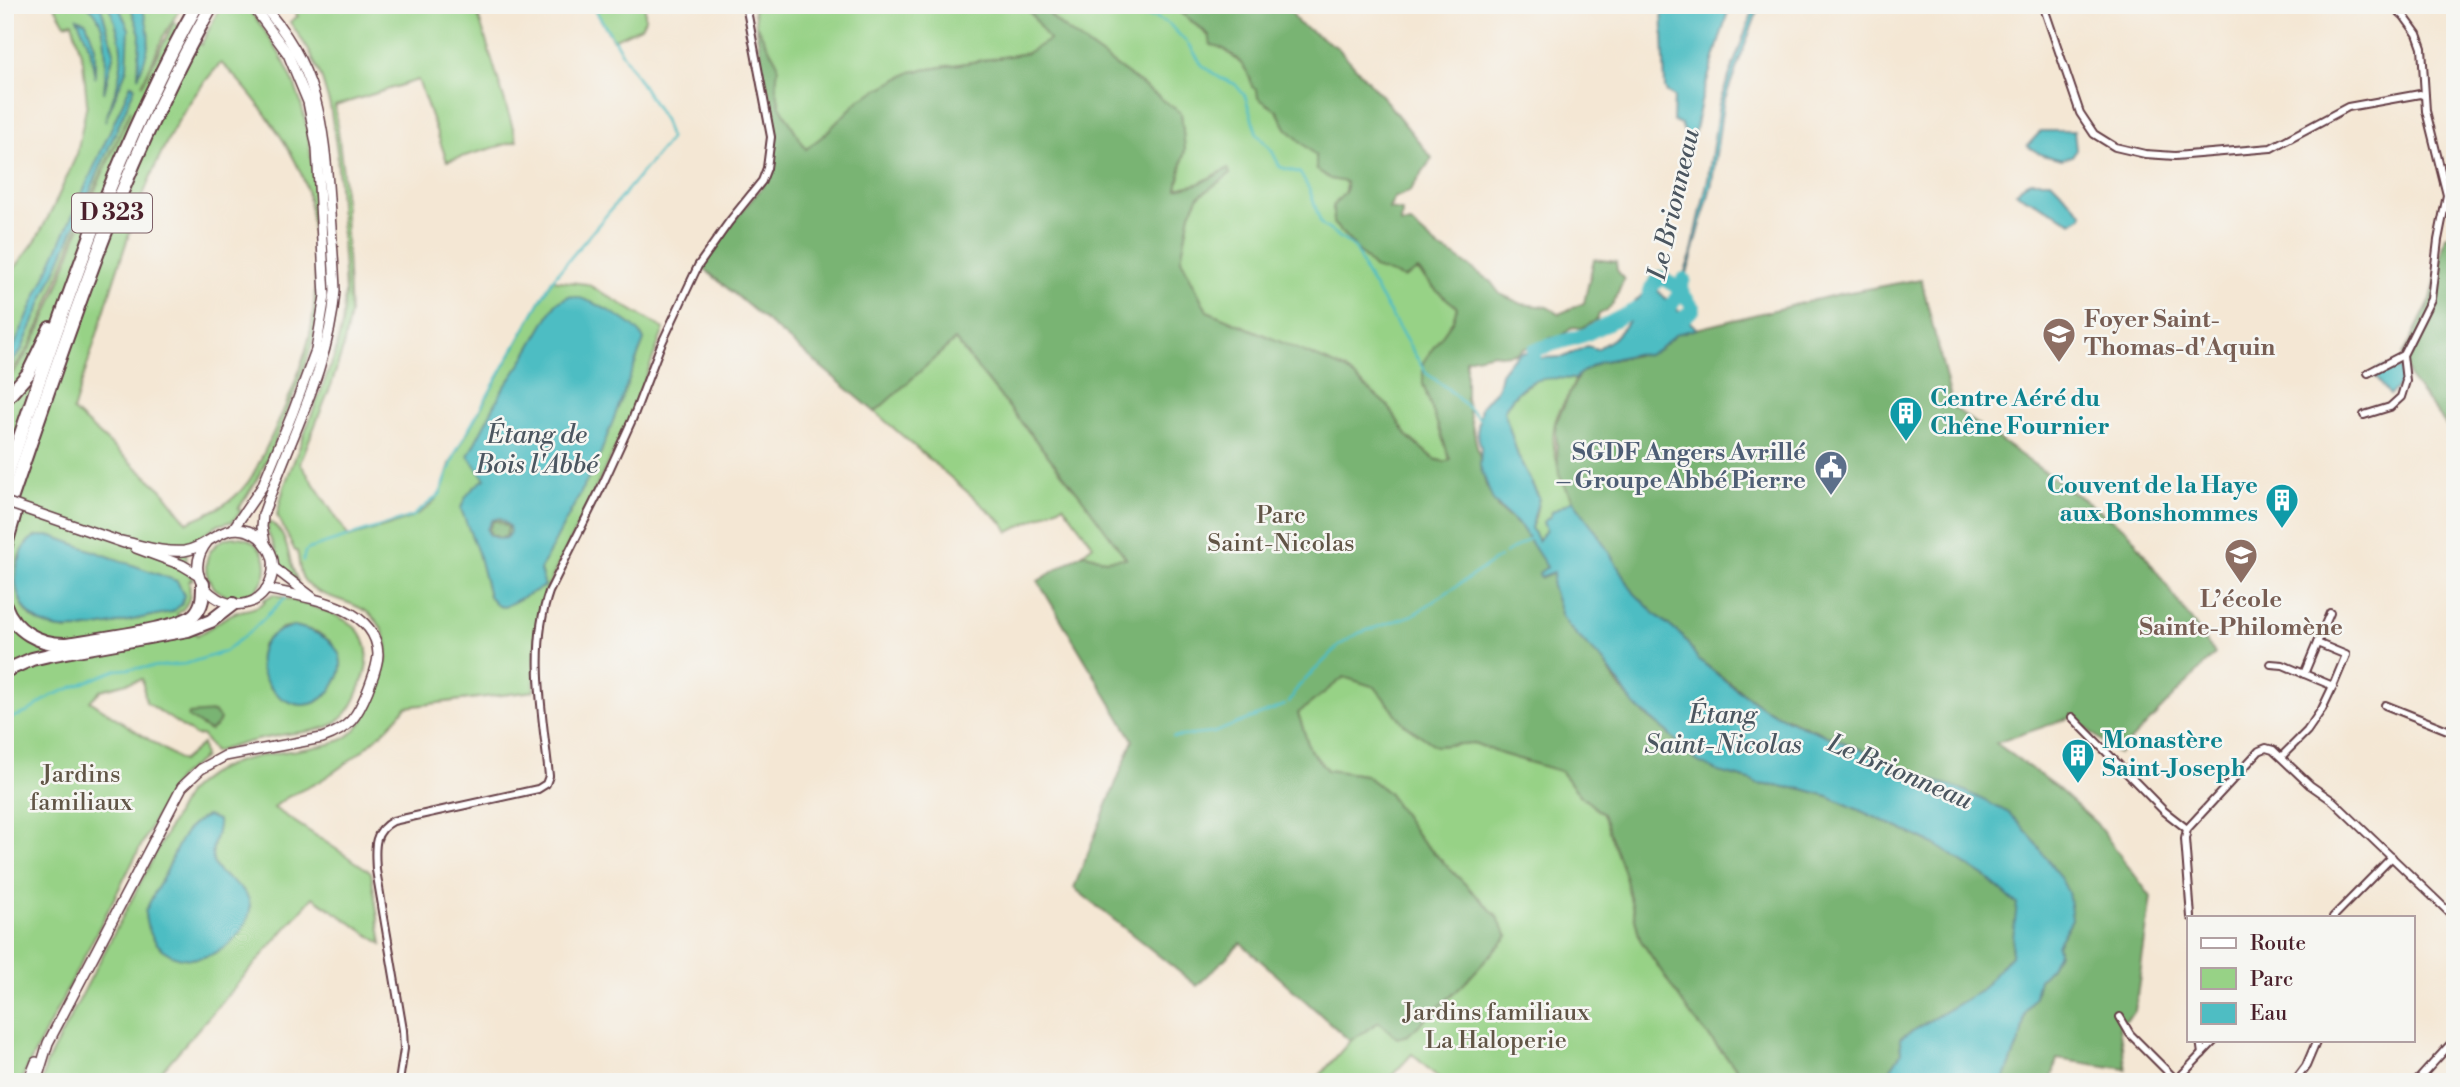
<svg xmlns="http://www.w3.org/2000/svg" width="2460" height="1087" viewBox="0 0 2460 1087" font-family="'Libre Bodoni',serif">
<rect width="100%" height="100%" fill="#f6f6f2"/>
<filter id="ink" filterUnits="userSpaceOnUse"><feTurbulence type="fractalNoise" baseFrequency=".0143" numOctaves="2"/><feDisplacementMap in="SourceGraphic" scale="14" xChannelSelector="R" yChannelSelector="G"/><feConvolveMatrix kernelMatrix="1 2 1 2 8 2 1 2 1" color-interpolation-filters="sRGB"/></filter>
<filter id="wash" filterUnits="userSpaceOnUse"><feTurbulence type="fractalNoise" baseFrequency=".00686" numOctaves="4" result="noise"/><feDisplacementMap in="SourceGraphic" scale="28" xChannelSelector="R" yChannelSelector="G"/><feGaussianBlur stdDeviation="1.57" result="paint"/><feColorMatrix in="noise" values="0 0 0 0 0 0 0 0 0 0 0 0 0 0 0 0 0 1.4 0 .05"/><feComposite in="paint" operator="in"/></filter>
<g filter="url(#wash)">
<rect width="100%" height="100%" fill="#f4e7d4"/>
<g fill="#97d286" stroke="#707858" stroke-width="2" fill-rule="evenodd">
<path d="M54 5H182L163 37 142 85 174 22 201 45 221 5H245C302 73 310 120 315 206 317 240 322 274 319 308 316 342 303 373 290 404 275 442 262 476 238 509L241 511 233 521 215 526 199 539 187 544 186 571 193 579 189 581C191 596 190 605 177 614L197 635C211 629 220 619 232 614 244 608 251 612 265 602L263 600 274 594C320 612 389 616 361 685 355 702 348 717 330 726 314 733 294 732 277 736 255 739 235 746 214 752L202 735 196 736 146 702 142 679 101 690 90 701 182 761 202 744 204 757 177 779 166 797 20 1082H13L5 1075V383C45 338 61 274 83 219 98 182 115 146 131 110L83 213 42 320 28 349 5 380V281L36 240 53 208 77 154 87 103 83 61 72 22 65 24ZM221 63C249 88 298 153 307 191 315 228 318 286 312 324 304 371 275 430 254 473 238 501 215 511 187 522L163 491 73 411C86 368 100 326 113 283 138 206 164 123 221 63ZM35 537 68 630C55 628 37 624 28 613 14 596 11 567 23 549 26 544 32 541 35 537ZM294 626 317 632 331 642 308 704C289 704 269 695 264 674 262 666 262 655 262 646L282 628Z"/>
<path d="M289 5H475L517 141 447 161 418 80 335 106 343 173 350 314 343 348 332 383 300 463 349 537C377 528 422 522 439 495 445 486 447 474 450 464L552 280 587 284 664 329 630 418 547 588 537 628 534 691 406 707C382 737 353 760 320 781 305 790 285 795 274 808L371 872 382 944 313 897 152 1082H42L46 1064 187 793C224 756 261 756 310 748 326 745 342 743 354 731 366 720 371 704 377 689 383 672 391 656 385 637 371 594 323 606 304 580 298 572 300 562 297 551H295L277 515 284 487 335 354 342 325 345 292 337 152 330 106 321 76 308 49 290 22 298 16Z"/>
<path d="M592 5H645V19L641 27 613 40Z"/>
<path d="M753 5H1025L1050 40 1027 53 911 72 806 149 780 106 776 87 778 64 756 25Z"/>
<path d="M1040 5H1134L1140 10 1144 5H1172L1245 67 1257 89 1277 111 1286 128 1346 182C1346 195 1337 210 1333 223L1374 268 1417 270 1436 290 1457 307 1453 320 1423 363V384L1450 459 1445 462 1434 459 1408 437 1388 406 1345 369 1207 311 1181 259 1190 213 1199 196 1230 174 1227 169 1198 184 1177 189 1185 150 1181 113 1061 26Z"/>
<path d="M954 339 1079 494 1127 559 1105 560 1083 553 1093 545 1063 505 1009 532 1003 523 875 412Z"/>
<path d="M1546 377 1575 379C1572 393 1563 402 1558 414 1546 441 1560 476 1573 500L1552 512 1551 516 1543 522 1546 530 1538 541 1531 528 1535 518 1539 498 1518 456 1504 411C1514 392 1526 383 1546 377Z"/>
<path d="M268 521C291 532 287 565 299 583L279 566 276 551 268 533Z"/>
<circle cx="236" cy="567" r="30"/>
<path d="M1344 677 1375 687 1404 724 1436 746 1474 743 1502 754 1560 771 1581 796 1603 814 1625 876 1640 939 1692 1017 1736 1068 1737 1082H1443L1412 1054 1386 1082H1314L1350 1041 1379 1022 1397 1037 1496 915 1420 839 1388 793 1365 775 1327 770 1310 750 1298 713Z"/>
</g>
<g fill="#79b473" stroke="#626a4f" stroke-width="2">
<path d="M1025 5H1040L1061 26 1181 113 1185 149 1177 189 1198 184 1228 169 1230 174 1199 196 1190 213 1181 259 1207 311 1345 369 1388 406 1408 437 1434 459 1445 462 1450 459 1423 384V362L1453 320 1457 307 1436 290 1418 270 1404 278 1374 268 1333 223V206L1346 191V182L1330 179 1316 169V156L1286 128 1277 111 1258 98 1257 90 1252 87C1251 69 1229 47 1211 45L1209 35 1172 5H1288L1298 23 1338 48 1386 101 1432 158 1410 191 1394 198 1389 209 1402 211 1401 224 1411 223 1440 249 1455 256 1491 282 1500 294 1522 304 1547 307 1559 314 1584 303 1594 259 1616 262 1617 270 1624 279C1617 293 1615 309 1599 314L1597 320 1582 328 1573 327 1560 337 1550 338 1546 345 1525 348 1517 353 1501 355 1494 353 1466 359V399L1486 485 1498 508 1521 527 1548 567 1542 577 1554 572 1552 586 1562 616 1569 627 1604 662 1619 687 1644 714 1719 772 1750 780 1757 784 1803 789 1828 796 1934 844 1987 878 2018 904 2011 955 1980 991 1900 1038 1901 1053 1882 1082H1737L1736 1068 1692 1017 1640 939 1625 876 1603 814 1581 796 1560 771 1502 754 1474 743 1436 746 1404 724 1375 687 1344 677 1298 713 1310 750 1327 770 1365 775 1388 793 1420 839 1496 915 1508 936 1462 986 1408 1035 1397 1038 1379 1022 1350 1041 1241 943 1197 986 1074 888 1133 740 1038 581 1083 553 1105 560 1126 558 1079 494 955 340 875 412 701 266 726 230 763 186 773 155V127L764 83 756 25 778 64 776 87 780 106 806 149 824 135 860 99 911 72 1027 53 1049 40Z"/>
<path d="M2455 235V436L2410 379 2403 355 2431 299 2446 236Z"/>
<path d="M1921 279 1953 407 2128 531 2215 654 2118 754 2072 717 1996 743 2055 786 2096 823 2151 897 2135 1011 2119 1027 2126 1069 2057 1059 2051 1082H2003L2021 1037 2025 1013 2035 996 2039 979 2051 967 2058 952 2057 945 2072 919 2040 852 2018 823 1963 790 1902 771 1862 750 1765 709 1698 659 1683 637 1655 614 1634 593 1597 533 1573 500 1559 475 1555 424 1579 374 1600 362 1657 351 1676 334 1839 294Z"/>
<path d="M493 521H498L508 527 506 537 500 538 490 534 489 529Z"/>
<path d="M214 712 220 719 218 724 210 731 188 717 189 714Z"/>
</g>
<g fill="#4ebdc3" stroke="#4c6e77" stroke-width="2" fill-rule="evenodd">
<path d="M86 5 101 7 114 52 104 93C106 70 111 19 86 5Z"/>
<path d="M108 5H118L129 29 127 68 105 121C122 75 130 52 108 5Z"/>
<path d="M130 5H141C153 35 150 49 138 77L140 34Z"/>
<path d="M1662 5H1730L1702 98 1694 134 1688 140 1681 124 1673 121 1674 97 1667 93 1665 88Z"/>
<path d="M1755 5H1760L1723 104 1712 183 1691 261 1679 298 1676 296 1691 255 1708 178 1719 104Z"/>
<path d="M77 18 86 22 95 47V78L90 48Z"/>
<path d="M131 84 135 87 21 351 5 371V360L12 351Z"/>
<path d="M2041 131H2074L2076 150 2072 156 2062 160 2042 155 2027 146Z"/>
<path d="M2030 181H2051L2082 213V217L2072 222 2016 193 2024 184Z"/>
<path d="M1652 285 1697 329 1676 334 1657 351 1647 355 1635 354 1600 362 1579 374 1575 379C1540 377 1522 377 1504 411L1518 456 1539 498 1531 528 1538 541 1546 530 1543 522 1551 516 1552 512 1573 500 1597 533 1634 593 1655 614 1683 637 1698 659 1732 686 1765 709 1788 720 1862 750 1902 771 1963 790 2009 813 2029 834 2059 876 2068 891 2072 919 2057 945 2058 952 2051 967 2039 979 2035 996 2025 1013 2021 1037 2003 1082H1882L1901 1053 1900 1038 1980 991 2011 955 2017 904 1987 878 1934 844 1828 796 1803 789 1757 784 1750 780 1719 772 1698 762 1666 731 1634 705 1604 662 1569 627 1562 616 1552 586 1554 572 1540 577 1539 573 1547 567 1521 527 1493 501 1480 466 1481 447 1477 433 1481 407 1498 387 1501 373 1510 361 1520 353 1530 351 1539 358 1564 357 1587 346 1597 349 1614 338 1629 321V319H1623L1636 301Z"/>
<path d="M569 296C587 297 638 323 644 340L598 460 540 570 545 586 504 607 498 606 489 596 478 553 461 509C464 496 474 486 485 479L468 456 503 389 520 365 556 303ZM499 518 509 526 510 532 506 538 499 539 489 535 487 529 492 520Z"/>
<path d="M2384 367 2389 369H2403L2401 384 2390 395 2374 375 2378 369Z"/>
<path d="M52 536 177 581 184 595 182 604 172 612C142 617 77 636 51 627 21 618 9 585 20 558 22 550 27 540 35 537 39 535 47 537 52 536Z"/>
<path d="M294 626C330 634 358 656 329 692 288 739 217 643 294 626Z"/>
<path d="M207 816 218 820C220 833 209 847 213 861 218 881 247 882 250 905 251 914 247 922 242 930 223 959 174 973 153 938 149 931 145 921 145 913 146 908 163 877 167 870 177 848 183 825 207 816Z"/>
</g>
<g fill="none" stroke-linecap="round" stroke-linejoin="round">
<g stroke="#4ebdc3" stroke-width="2.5">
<path d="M1107 5 1118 13 1129 16 1155 17 1169 24 1190 46 1202 65 1220 78 1235 84 1245 96 1257 134 1272 151 1280 167 1300 173 1310 191 1321 224 1356 249 1364 270 1426 373 1448 389 1480 419"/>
<path d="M1505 554 1532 537"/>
<path d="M303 561 305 552 309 549 413 516 440 494 456 452 552 280 670 139 664 120 592 5"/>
<path d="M1289 702 1298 687 1340 645 1359 633 1413 615 1500 557"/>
<path d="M5 720 26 713 51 696 116 670 185 664 224 652 251 631 285 598"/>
<path d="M1173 737 1213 733 1285 705"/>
</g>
<g stroke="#4ebdc3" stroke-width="14">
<path d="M1662 319 1677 297 1684 279"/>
<path d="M1534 371V350L1585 335 1646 304 1651 288 1660 277 1680 289 1694 309 1671 328"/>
</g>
</g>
</g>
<g filter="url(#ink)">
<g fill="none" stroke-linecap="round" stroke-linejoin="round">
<defs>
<g id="street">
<path d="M2043 5 2080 113 2094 134 2115 147 2145 154 2175 156 2271 148 2348 107 2420 94 2425 96"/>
<path d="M2368 373 2403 355"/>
<path d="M2364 415 2390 407 2401 397 2406 381 2403 355 2431 299 2438 240 2447 195 2426 111 2422 48 2417 34 2404 16 2392 5"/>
<path d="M2330 613 2317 643 2346 655 2333 686"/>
<path d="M2271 664 2283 665 2333 686 2322 709 2307 731 2281 757"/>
<path d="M2304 674 2317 643"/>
<path d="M2385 705 2455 733"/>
<path d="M2072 717 2164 811 2187 829"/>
<path d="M2191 917 2185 839 2187 829 2259 751 2266 748 2273 750 2310 785 2333 801 2455 918"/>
<path d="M2333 917 2392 857"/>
<path d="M2120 1017 2130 1034 2176 1080"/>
<path d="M2200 1040 2202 1054"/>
<path d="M399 1082 404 1049 403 1030 376 870C375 849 372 832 393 821L538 789 546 784 549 776C543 717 529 649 549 592L601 488 632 420 660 347 698 266 729 222 762 181 767 168 771 137 746 5"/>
<path d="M2175 1082 2215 1040"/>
<path d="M2294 1082 2306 1066 2317 1040"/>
<path d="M2416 1082 2455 1039"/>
</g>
<g id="secondary">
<path d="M262 5C317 64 324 123 329 199 331 230 334 261 335 291 329 370 288 441 263 515L262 527 265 543"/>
<path d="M37 513 124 543"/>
<path d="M233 529 262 487 293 412 316 350 325 296 317 148 308 102 288 54 252 5"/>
<path d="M121 541C141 545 163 553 184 551 208 548 222 522 248 531 257 534 263 540 268 548 274 557 275 568 271 579 252 634 169 589 208 541"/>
<path d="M136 548 182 565 199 575"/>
<path d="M273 567 312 597"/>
<path d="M28 1082 36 1062"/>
<path d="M36 1082 48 1043 182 787 201 769 225 756 322 738C350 728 357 717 368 690 372 679 378 666 378 654 376 604 303 597 266 589"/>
</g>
<g id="highway">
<path d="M5 400 28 374 50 328"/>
<path d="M5 481C60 319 112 155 197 5"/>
<path d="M5 517C65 343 120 166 212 5"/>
<path d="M5 548 16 509"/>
<path d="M5 605C14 631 40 645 67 644 92 640 179 629 194 615 203 606 203 596 203 584"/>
<path d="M5 671 32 659 49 655 188 630 211 621 233 604"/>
</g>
</defs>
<use href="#street" stroke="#643d44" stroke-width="10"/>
<use href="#secondary" stroke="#643d44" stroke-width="12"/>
<use href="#highway" stroke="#643d44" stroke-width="16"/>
<use href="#street" stroke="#fff" stroke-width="6"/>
<use href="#secondary" stroke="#fff" stroke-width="9"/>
<use href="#highway" stroke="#fff" stroke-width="12"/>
<defs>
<path id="secondary-bridge" d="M5 502 37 513"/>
</defs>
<use href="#secondary-bridge" stroke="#643d44" stroke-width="12" stroke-linecap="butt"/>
<use href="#secondary-bridge" stroke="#fff" stroke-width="9"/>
</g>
</g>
<defs>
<symbol id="school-pin" viewBox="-11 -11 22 30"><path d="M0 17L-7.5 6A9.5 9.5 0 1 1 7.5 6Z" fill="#8d6e63" stroke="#f6f6f2"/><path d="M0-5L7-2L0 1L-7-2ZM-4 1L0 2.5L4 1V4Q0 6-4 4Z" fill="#fff"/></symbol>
<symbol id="building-pin" viewBox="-11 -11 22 30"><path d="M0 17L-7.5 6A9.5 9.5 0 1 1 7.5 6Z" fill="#0f9aa8" stroke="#f6f6f2"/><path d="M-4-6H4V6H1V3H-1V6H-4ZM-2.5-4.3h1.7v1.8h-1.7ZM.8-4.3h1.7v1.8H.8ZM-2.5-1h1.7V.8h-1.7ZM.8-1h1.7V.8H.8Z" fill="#fff"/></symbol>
<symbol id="civic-pin" viewBox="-11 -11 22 30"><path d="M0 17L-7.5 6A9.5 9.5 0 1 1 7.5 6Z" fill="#5c6f8a" stroke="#f6f6f2"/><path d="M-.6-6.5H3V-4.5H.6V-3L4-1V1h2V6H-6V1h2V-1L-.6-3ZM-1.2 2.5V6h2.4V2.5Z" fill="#fff"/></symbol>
</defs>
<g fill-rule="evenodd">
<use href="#school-pin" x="2040" y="315" width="38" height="52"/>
<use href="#building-pin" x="1887" y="394" width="38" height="52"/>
<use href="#civic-pin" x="1812" y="448" width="38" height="52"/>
<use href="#building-pin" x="2263" y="481" width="38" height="52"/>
<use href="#school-pin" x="2222" y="536" width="38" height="52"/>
<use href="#building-pin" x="2059" y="736" width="38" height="52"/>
</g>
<g text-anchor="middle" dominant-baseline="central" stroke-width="5" stroke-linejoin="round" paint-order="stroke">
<rect fill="#f6f6f2" stroke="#7e6067" stroke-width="2" x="72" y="193.5" width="80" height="39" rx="5"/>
<g font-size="23" font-weight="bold" fill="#4a1f2b">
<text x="112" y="213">D 323</text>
</g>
<g font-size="24" font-weight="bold" fill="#785e54" stroke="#f6f6f2" text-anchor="start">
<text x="2084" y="320">Foyer Saint-<tspan x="2084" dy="28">Thomas-d'Aquin</tspan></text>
<text x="2241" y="600" text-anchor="middle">L’école<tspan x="2241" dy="28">Sainte-Philomène</tspan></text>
</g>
<g font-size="24" font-weight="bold" fill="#0d838f" stroke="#f6f6f2" text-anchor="start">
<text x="1930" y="399">Centre Aéré du<tspan x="1930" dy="28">Chêne Fournier</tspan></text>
<text x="2258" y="486" text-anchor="end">Couvent de la Haye<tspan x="2258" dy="28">aux Bonshommes</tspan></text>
<text x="2102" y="741">Monastère<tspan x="2102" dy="28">Saint-Joseph</tspan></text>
</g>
<g font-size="24" font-weight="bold" fill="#4e5e75" stroke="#f6f6f2" text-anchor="end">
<text x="1806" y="453">SGDF Angers Avrillé<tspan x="1806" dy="28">– Groupe Abbé Pierre</tspan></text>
</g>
<g font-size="24" fill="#615546" stroke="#f6f6f2">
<text x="1281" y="516">Parc<tspan x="1281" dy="28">Saint-Nicolas</tspan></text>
<text x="81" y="775">Jardins<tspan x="81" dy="28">familiaux</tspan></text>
<text x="1496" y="1013">Jardins familiaux<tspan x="1496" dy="28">La Haloperie</tspan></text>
</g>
<g font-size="26" font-style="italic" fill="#4b5660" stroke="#f6f6f2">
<text transform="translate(1674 204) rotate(-77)">Le Brionneau</text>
<text x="537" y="435">Étang de<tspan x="537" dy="30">Bois l'Abbé</tspan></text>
<text x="1723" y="715">Étang<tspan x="1723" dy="30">Saint-Nicolas</tspan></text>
<text transform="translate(1900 772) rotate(23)">Le Brionneau</text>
</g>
</g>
<rect width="2460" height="1087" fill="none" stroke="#f6f6f2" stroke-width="28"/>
<rect x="2187" y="916" width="228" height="126" fill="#f6f6f2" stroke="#b1a0a2" stroke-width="2"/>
<rect x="2201" y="938" width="35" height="10" fill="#ffffff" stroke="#b1a0a2" stroke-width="2"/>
<text x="2250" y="950" font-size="21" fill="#4a1f2b">Route</text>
<rect x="2201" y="968" width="35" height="21" fill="#97d286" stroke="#b1a0a2" stroke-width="2"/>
<text x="2250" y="986" font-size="21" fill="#4a1f2b">Parc</text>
<rect x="2201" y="1003" width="35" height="21" fill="#4ebdc3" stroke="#b1a0a2" stroke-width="2"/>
<text x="2250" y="1020" font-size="21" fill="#4a1f2b">Eau</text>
</svg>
